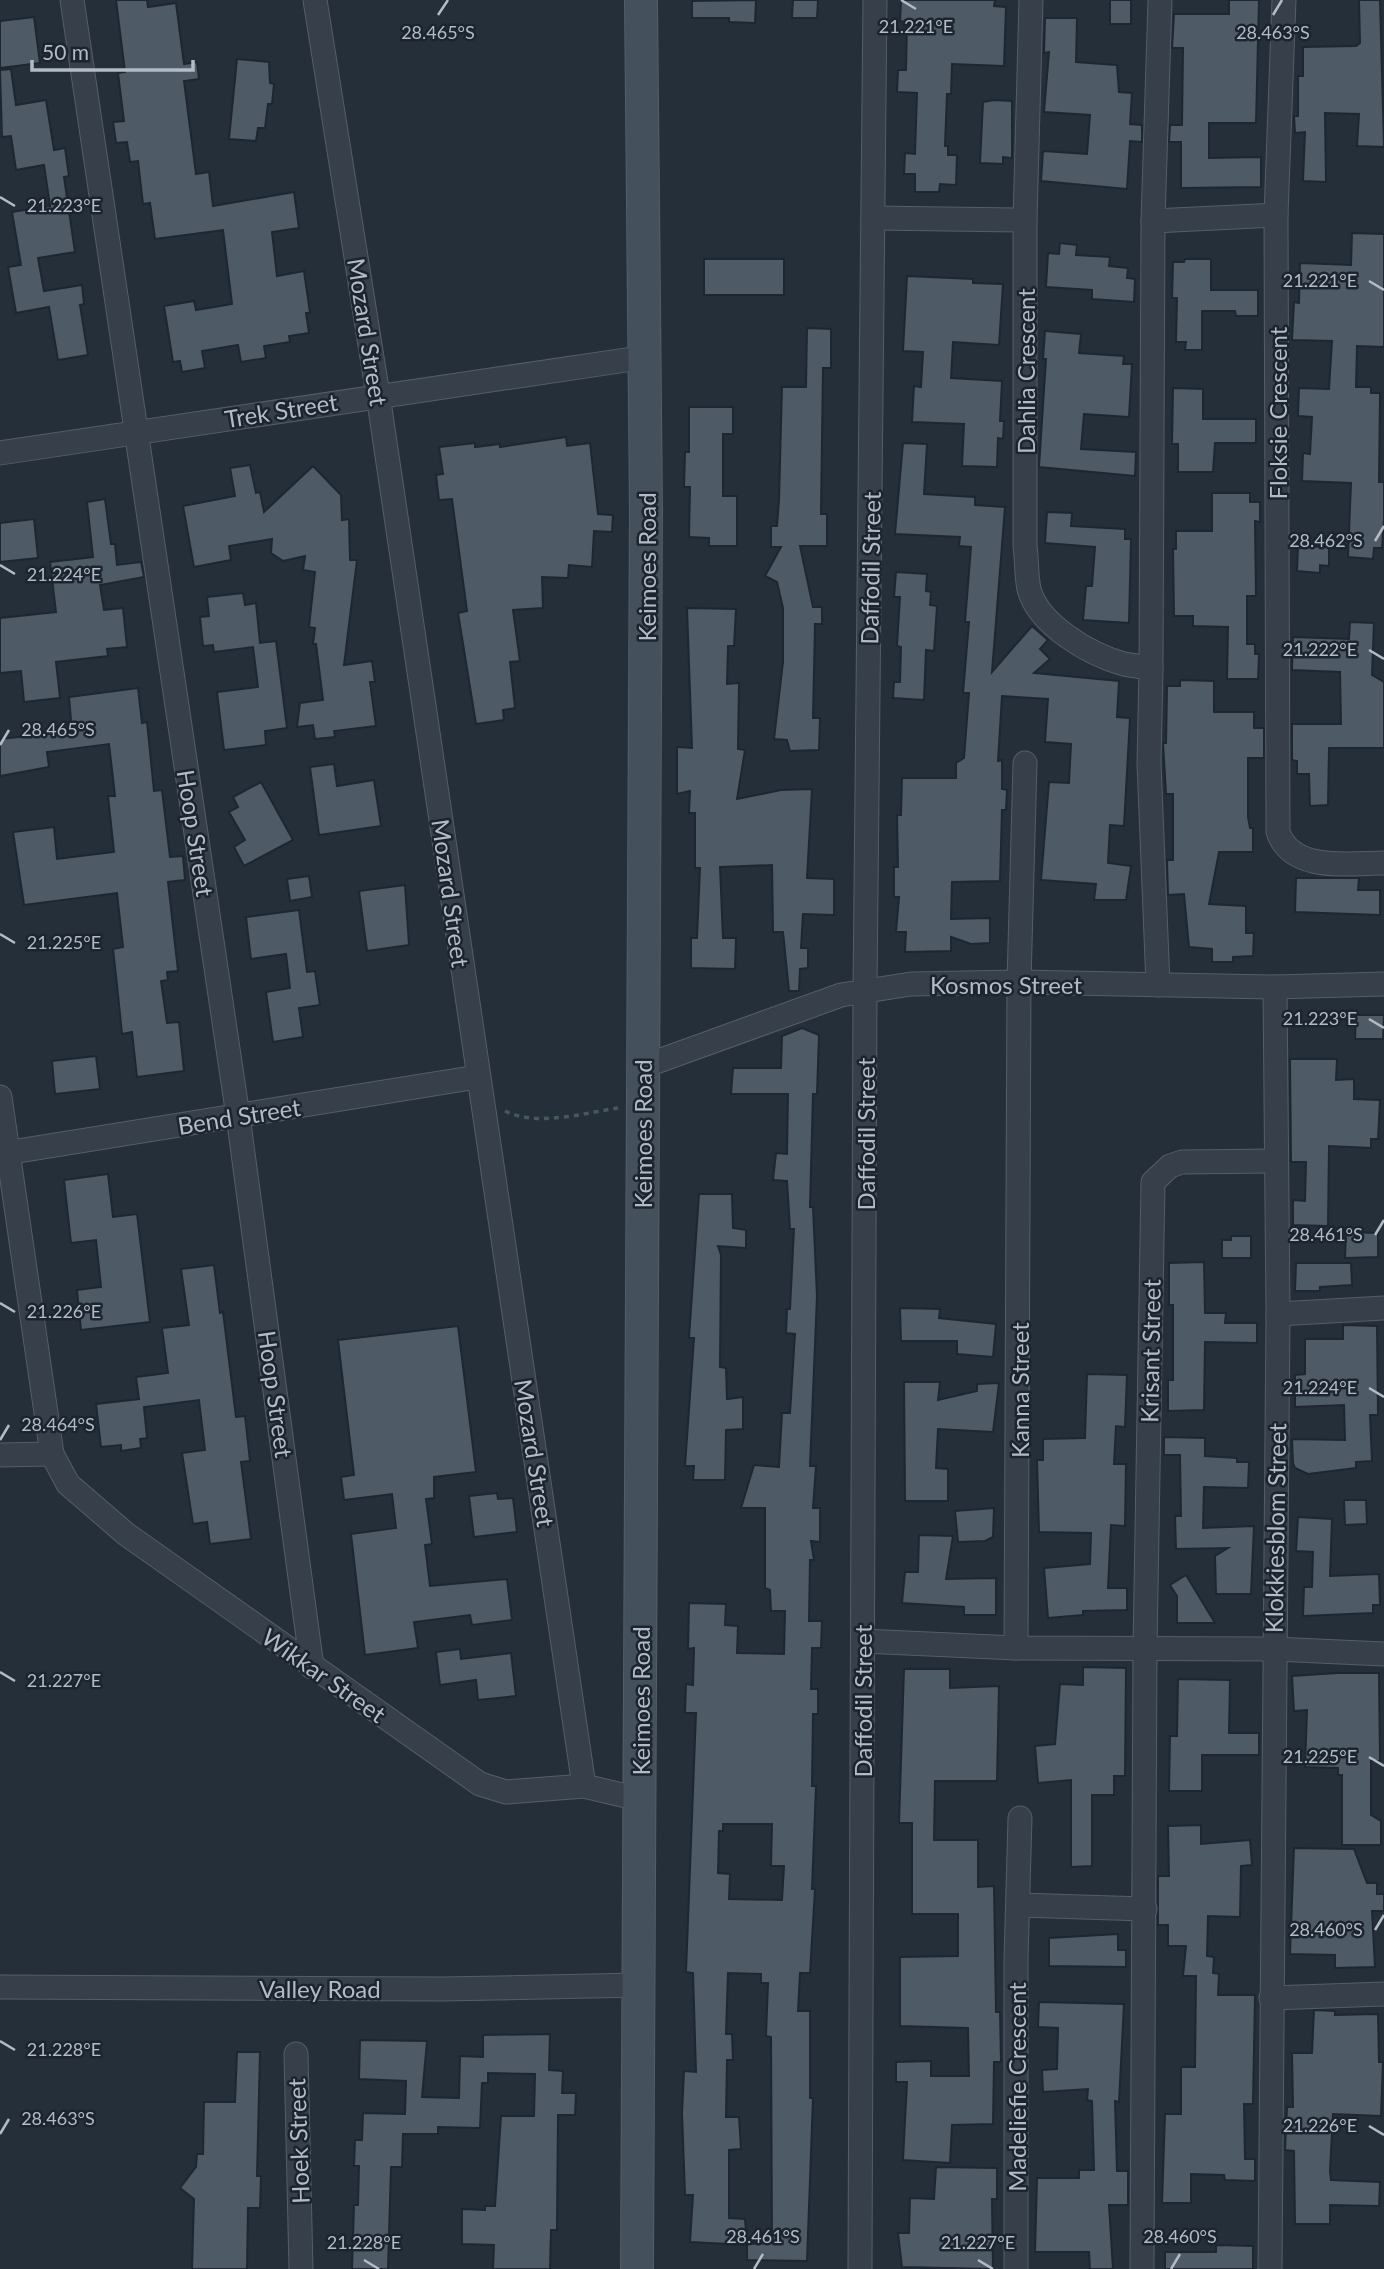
<svg xmlns="http://www.w3.org/2000/svg" width="1384" height="2269" viewBox="0 0 1384 2269" font-family="Lato,sans-serif">
<rect width="100%" height="100%" fill="#242f3a"/>
<g fill="#4f5a67" stroke="#1e2731" stroke-width="2" fill-rule="evenodd">
<path d="M116 0H147L148 7 176 3 184 64 197 62 199 79 184 81 196 174 209 172 213 206 294 192 299 228 272 232 277 276 304 271 310 313H306L309 333 289 336 290 342 264 346 266 358 241 362 238 345 202 351 205 368 182 372 180 361 173 362 164 306 194 301 196 310 232 304 223 230 155 239 150 203 143 204 138 161 130 162 127 142 116 143 113 122 124 121 118 73 125 72Z"/>
<path d="M756 0 755 23 729 22V18H692V1Z"/>
<path d="M793 0H818L817 18H792Z"/>
<path d="M907 0H995L994 6 1006 7 1004 66 952 64 951 94H947L945 146H948V155H957L956 185 940 184 939 192H915V174H904L905 153 915 154 917 93 897 92 898 70H906L907 22 900 21 901 1Z"/>
<rect x="1110" y="0" width="21" height="24"/>
<path d="M1229 0H1259L1256 123H1209V158L1261 157V187L1181 188V142H1169L1170 125H1182L1183 48H1172L1174 14H1229Z"/>
<path d="M1359 0H1380L1384 147 1357 146 1359 114 1325 113 1326 182 1303 181 1305 132 1295 133 1294 116H1298V76H1303V47L1356 46 1360 43Z"/>
<path d="M34 17 40 63 0 68V21Z"/>
<path d="M1045 18H1077L1076 62 1117 65 1119 92 1132 93 1130 124 1142 125V142L1130 141 1127 189 1041 181 1043 151 1087 154 1090 115 1044 112 1049 52 1044 53Z"/>
<path d="M237 59 269 62 270 83 274 84 272 104H268L265 128H258L256 141 229 139Z"/>
<path d="M11 69 16 105 46 100 54 150 65 148 69 176 64 177 75 252 38 258 44 291 82 285 84 304 80 305 88 355 58 360 49 307 16 313 8 267 21 265 12 212 50 206 44 165 16 170 11 136 2 137 0 70Z"/>
<path d="M994 100 1012 101V158L1003 157V164L980 163 983 102Z"/>
<path d="M1352 233 1384 234V347L1357 346 1356 387H1371V393H1380L1379 482H1384V518L1382 548H1374L1373 559 1348 557 1351 483 1302 481 1303 453 1310 454 1312 417 1298 416 1299 388 1329 389 1332 341 1292 340 1294 302 1299 303 1300 263 1351 265Z"/>
<path d="M1060 243 1077 245 1076 255 1110 257 1109 266 1128 268 1127 278 1135 279 1134 302 1092 299V290L1046 287 1048 253 1059 254Z"/>
<rect x="704" y="259" width="80" height="36"/>
<path d="M1185 259H1211V290H1258V316H1236L1235 311H1202V350H1185L1186 342H1176L1177 298H1172L1173 262H1184Z"/>
<path d="M907 276 973 279V283L1003 284 999 345 953 342 951 378 1002 381 1000 421H1004L1003 439 998 438 997 467 962 466 964 424 912 422 914 386 921 387 923 352 903 351Z"/>
<path d="M807 328 831 329V368H823L821 514H827V546H800L813 607H822V624H815L813 718H820L819 750 790 751 787 740 774 739 783 662V608L777 582 765 576 781 547H771V526H777L779 500 782 387H806Z"/>
<path d="M1045 331 1081 334 1079 353 1124 356 1123 364H1132L1129 417 1084 414 1081 449 1136 452 1135 476 1039 467 1046 359H1043Z"/>
<path d="M1173 388 1203 389V419H1256V443H1215L1213 472H1178V444H1172Z"/>
<path d="M689 407H733V434H723V496H737V546H709V538L689 537 690 487H684L685 452H689Z"/>
<path d="M566 437 567 446 590 443 598 514 613 515 612 532 594 531 592 567 569 565 568 578 542 577 543 608 513 610 520 661 510 662 515 708 503 710 504 720 476 724 458 613 467 611 452 499 439 500 436 475 443 474 439 447 475 443V447L500 444V447Z"/>
<path d="M903 443 927 444 924 494 975 497V505L1005 507 992 672 1032 626 1048 640 1040 649 1050 659 1034 673 1119 681 1117 717 1130 718 1124 826 1110 825 1108 863 1131 866 1126 900H1094L1096 884 1041 880 1049 782 1069 783 1071 744 1045 742 1048 699 1002 696 998 761 1002 760V789L1007 790 1006 810H1002L1000 881 952 882 951 919 990 918V943L971 944 951 937V951L905 952 906 932H896L899 897H894V867H898L897 815H901L902 778H956V763L964 758 969 693H963L969 622H965L971 547 959 546 960 537 895 534Z"/>
<path d="M250 465 256 493 260 492 264 512 313 466 341 495 342 520 349 519 350 560H357L344 665 372 661 375 682H370L376 726 334 731 335 737 315 739 313 725 297 727 300 703 323 700 316 644H313L315 628 309 627 315 572 303 570 305 556 283 561 271 553 272 539 229 546 231 560 194 567 183 506 235 496 230 468Z"/>
<path d="M1212 493H1250V502H1260V522L1255 521 1256 596H1247V644H1255V654H1259L1258 679H1227L1228 627 1193 626V616H1174L1173 549H1176V531H1212Z"/>
<path d="M105 499 111 544H115L117 565 141 562 144 577 100 585 104 610 123 608 127 647 107 649 108 656 56 662 60 698 24 702 21 671 0 673V618L56 612 50 562 93 557 87 502Z"/>
<path d="M1047 512 1072 513 1071 526 1125 529V539H1131L1129 623 1083 620 1086 586H1092L1095 547 1045 543Z"/>
<path d="M34 519 38 558 0 562V523Z"/>
<path d="M1298 546 1329 547V566L1320 565V573L1297 571Z"/>
<path d="M896 572 927 574 926 591 931 592 930 605 937 606 934 651 926 650 924 700 893 698 894 682H900L901 647 897 646 900 597H894Z"/>
<path d="M243 593 245 605 256 603 260 643 276 641 287 728 265 731 266 745 224 750 217 692 258 687 253 647 214 652 213 645 203 646 200 617 209 616 207 597Z"/>
<path d="M687 608 736 609 734 646H728L727 684 739 683 738 749 745 750 737 799 781 790 812 789 807 878 834 879V915L803 914 801 948H808V968L800 969 799 991H789L783 932H773L772 865 720 867 723 938H736L735 969 691 968V938H697L700 868H695V813H689L690 791 677 794V747L692 748Z"/>
<path d="M1350 622 1374 623 1372 675 1384 682V748H1329L1328 805 1310 806 1309 774H1297V761L1292 760V724H1341L1340 672 1292 670 1293 637 1349 639Z"/>
<path d="M1180 680 1214 681V712H1254V728H1264V758H1248V817L1250 828H1253V852H1219L1209 904 1246 906V933H1254L1253 956 1233 957V962H1212V949L1189 947 1184 894 1168 895 1167 860H1173V794H1166L1163 743H1166L1167 686H1180Z"/>
<path d="M138 688 142 723 147 722 154 791 162 790 170 857 183 856 185 880 168 882 178 971 167 972 168 980 161 981 167 1023 179 1022 184 1071 137 1077 132 1032 122 1034 117 985 113 949 123 947 117 893 24 905 13 832 54 827 57 859 114 852 108 796H115L109 744 47 752 49 767 0 776V739L72 731 69 697Z"/>
<path d="M334 764 337 786 374 780 381 826 319 835 310 767Z"/>
<path d="M261 782 293 840 244 866 234 847 245 840 229 812 238 807 233 797Z"/>
<path d="M309 876 312 897 290 901 287 879Z"/>
<path d="M1296 878H1359L1358 890H1380V915L1295 912Z"/>
<path d="M405 885 409 945 367 951 359 891Z"/>
<path d="M299 910 307 972 315 971 320 1005 299 1008 303 1037 273 1042 266 992 290 988 286 954 251 959 246 917Z"/>
<path d="M1356 1015H1384L1383 1039H1355Z"/>
<path d="M802 1028 819 1035 817 1094H813L810 1207H813L817 1296 810 1466H816L813 1508H820V1542L811 1541 814 1560H810L809 1621H822L821 1648H812L811 1689H818V1714H813L812 1786H816L812 1889H815L810 1973H800L798 2011H810V2098H813L807 2261 747 2260V2244L772 2243 771 2037 766 2036 768 1983H761V1974L728 1973 726 2034H732L733 2060H727L726 2117H739L741 2149 729 2150V2218L745 2219 747 2245 690 2242 693 2195H685L682 2113 684 2071 696 2072 693 1973 686 1972 696 1713H685L686 1684 693 1685 694 1648 688 1649 689 1603 726 1604 725 1625 738 1626 737 1653 784 1654 785 1611H771L770 1590 765 1588V1508H741L754 1465 779 1467 782 1413H790L795 1334 786 1333 787 1309H790L794 1229H790L787 1181 773 1180 776 1153 787 1154 788 1094H731L733 1068H781L782 1036ZM723 1824H772L771 1866H784L782 1900 729 1899 730 1874 718 1873 719 1831H723Z"/>
<path d="M96 1056 100 1089 55 1094 52 1061Z"/>
<path d="M1290 1059H1337L1336 1080 1354 1079V1099L1380 1100 1378 1139H1371V1148L1329 1146 1328 1226 1293 1225V1200L1305 1201 1306 1162H1291Z"/>
<path d="M108 1174 113 1217 137 1214 150 1322 81 1330 77 1290 101 1287 96 1240 71 1243 64 1180Z"/>
<path d="M699 1194H732L733 1228 746 1230V1248L718 1246 721 1255 720 1367 726 1368 727 1399 743 1397V1429L726 1430 725 1480H693L694 1466H685L694 1338H689Z"/>
<path d="M1346 1232 1378 1233V1257L1345 1258Z"/>
<path d="M1231 1236H1251V1258H1222V1240H1231Z"/>
<path d="M1204 1262 1205 1313H1226L1225 1323H1257V1343L1205 1342 1204 1410 1168 1411V1380H1173V1305H1169V1263Z"/>
<path d="M1296 1263H1351L1352 1285 1320 1287V1291H1295Z"/>
<path d="M214 1265 220 1313 223 1312 236 1417 245 1416 250 1461 241 1462 251 1539 210 1544 207 1522 193 1524 182 1453 205 1450 199 1400 144 1407 147 1438 140 1439 141 1448 121 1451V1445L101 1447 96 1404 139 1399 136 1377 168 1373 162 1328 189 1325 181 1269Z"/>
<path d="M900 1308 940 1309 939 1318 996 1324 993 1357 957 1354V1341H901Z"/>
<path d="M1343 1325 1377 1326 1378 1415H1370L1372 1461 1356 1462V1468L1308 1474 1295 1468 1293 1463 1292 1439 1345 1440 1344 1405 1295 1407V1375L1305 1374V1339H1343Z"/>
<path d="M458 1326 476 1472 434 1477V1498L426 1499 432 1544 425 1545 430 1586 507 1579 512 1620 472 1625 470 1615 414 1622 418 1648 365 1655 351 1534 396 1528 392 1494 344 1500 341 1477 354 1475 338 1340Z"/>
<path d="M1087 1374 1127 1375 1125 1427 1116 1426 1114 1464H1126L1125 1526 1111 1525 1108 1588H1127V1610L1083 1611V1615L1048 1618 1044 1568 1090 1564 1091 1533 1039 1532 1037 1460H1043V1439L1085 1438Z"/>
<path d="M904 1382H940L938 1400 977 1391V1384L999 1383 993 1432 938 1429 936 1468 948 1469V1501H905Z"/>
<path d="M1164 1437 1205 1438V1456L1237 1458V1462H1249L1248 1488 1204 1487 1203 1528 1254 1526 1251 1594H1216L1215 1556 1228 1548 1176 1549 1175 1516H1181L1180 1455H1164Z"/>
<path d="M497 1493 498 1499 513 1498 517 1532 474 1537 469 1496Z"/>
<path d="M1344 1500H1366L1367 1524 1345 1525Z"/>
<path d="M994 1508 993 1537 985 1541 958 1542 955 1511Z"/>
<path d="M1298 1517 1332 1519 1330 1576 1379 1574 1380 1605H1373V1613L1303 1616 1304 1587H1312L1313 1552 1296 1551Z"/>
<path d="M919 1535 953 1536 946 1579 996 1578V1615H964V1607L902 1603 905 1572H918Z"/>
<path d="M1186 1575 1215 1623H1177V1596L1170 1585Z"/>
<path d="M460 1649 461 1659 511 1653 516 1696 478 1700 476 1680 440 1685 436 1652Z"/>
<path d="M1083 1667 1126 1668 1125 1776H1114V1795H1092V1866L1071 1867V1780L1038 1783 1035 1746 1055 1744 1060 1684 1083 1685Z"/>
<path d="M904 1669H950V1688L999 1686 997 1781H935L934 1840H978V1887L994 1886 996 2012H1000L1001 2062H994L993 2124 952 2125 950 2163 903 2160 907 2082H896V2062L931 2061V2076H969L968 2028 900 2026V1957L958 1956V1914H912V1823H899Z"/>
<path d="M1337 1673H1379L1380 1761H1371V1815L1381 1821V1845H1342V1775H1338V1768L1305 1767 1307 1710 1294 1711 1292 1676Z"/>
<path d="M1178 1679 1230 1680 1229 1733H1259V1755H1202V1791H1169L1170 1736H1177Z"/>
<path d="M1201 1825V1844L1250 1840 1252 1865 1241 1866 1240 1917 1208 1916 1207 1956 1214 1957 1213 1973 1219 1974 1218 1995H1255L1253 2104H1244L1245 2159H1255V2181L1225 2180 1224 2175 1191 2174V2203H1162L1165 2114H1181V2067H1195L1196 1976H1183L1186 1946H1168V1925H1158V1876H1169L1168 1826Z"/>
<path d="M1294 1848 1354 1849 1367 1883H1377V1894H1384V1911H1372L1375 1967 1335 1968V1955L1290 1954Z"/>
<path d="M1118 1934V1950H1126V1967L1049 1966V1938Z"/>
<path d="M1039 2002 1124 2004 1119 2102 1115 2101 1117 2171H1128V2205H1109L1113 2269H1090L1089 2252H1035L1037 2178H1079V2170H1094L1092 2101 1087 2100 1088 2089 1043 2092 1042 2070 1057 2069 1058 2028 1038 2027Z"/>
<path d="M1314 2010 1335 2011V2015L1378 2014 1379 2062H1383L1381 2116 1333 2114 1330 2171 1331 2180 1380 2182 1379 2206 1330 2205V2224H1295L1294 2151 1285 2150 1287 2107H1293L1292 2053H1312Z"/>
<path d="M550 2034 549 2070 563 2071 562 2093H576L575 2115H558L557 2230H551L550 2269H493L494 2245 462 2244V2209L485 2210V2206H495L501 2116H534L535 2074 488 2073V2083H482L480 2128 438 2127V2134H403L402 2167H391L388 2269H352L354 2205H358L359 2166H354L355 2140H362L363 2113 405 2114 406 2081 359 2079 360 2040 427 2041 422 2097 459 2098 460 2056 483 2057V2035Z"/>
<path d="M237 2052H260L257 2176H261L260 2208H248L247 2269H192L194 2199 180 2188 196 2167 197 2154H203L204 2102H235Z"/>
<path d="M936 2167 997 2168V2199H992L993 2269 902 2267 898 2233H909L910 2198 934 2199Z"/>
<path d="M1216 2245 1253 2246V2269H1165V2252H1216Z"/>
</g>
<g fill="none" stroke-linecap="round" stroke-linejoin="round">
<defs>
<g id="street">
<path d="M72 0 238 1116 312 1667"/>
<path d="M315 0 378 395 584 1786"/>
<path d="M1031 0 1025 220V546C1027 559 1026 575 1029 589 1038 625 1091 655 1124 664 1133 666 1142 666 1151 669L1149 763 1158 985"/>
<path d="M1284 0 1276 215 1278 832C1292 873 1350 863 1384 863"/>
<path d="M873 218 1025 220"/>
<path d="M1153 221 1276 215"/>
<path d="M0 453 646 357"/>
<path d="M1151 669 1153 221 1160 0"/>
<path d="M1025 763 1019 982 1016 1648 1274 1649 1384 1654"/>
<path d="M642 1067 841 995 911 984 1019 982 1275 987 1384 984"/>
<path d="M0 1097 52 1454 68 1484 126 1534 480 1784 506 1792 584 1786 639 1799"/>
<path d="M0 1154 477 1077"/>
<path d="M1278 1314 1384 1308"/>
<path d="M0 1455 52 1454"/>
<path d="M863 1641 1016 1648"/>
<path d="M1019 1905 1145 1909"/>
<path d="M0 1987 443 1989 639 1985"/>
<path d="M1271 1998 1384 1994"/>
<path d="M296 2054 301 2269"/>
<path d="M860 2269 865 990 875 0"/>
<path d="M1016 2269V1959L1020 1818"/>
<path d="M1142 2269 1145 1648 1153 1182 1170 1166 1182 1162 1274 1161"/>
<path d="M1270 2269 1278 1314 1275 987"/>
</g>
<path id="secondary" d="M637 2269 646 510 641 0"/>
</defs>
<use href="#street" stroke="#555e68" stroke-width="25"/>
<use href="#secondary" stroke="#555e68" stroke-width="34"/>
<path stroke="#45595a" stroke-width="3.5" stroke-dasharray="5 5" stroke-linecap="butt" d="M505 1111C538 1127 584 1113 618 1108"/>
<use href="#street" stroke="#37404a" stroke-width="23"/>
<use href="#secondary" stroke="#45505d" stroke-width="32"/>
</g>
<path fill="none" stroke="#b2bbc6" stroke-width="2.5" d="M901 0 916 9M438 15 448 0M1273 15 1282 0M0 197 15 206M1369 281 1384 290M1375 541 1384 526M0 565 15 574M1369 650 1384 659M0 745 9 730M0 934 15 943M1369 1019 1384 1028M1375 1235 1384 1220M0 1303 15 1312M1369 1388 1384 1397M0 1440 9 1425M0 1672 15 1681M1369 1757 1384 1766M1375 1930 1384 1915M0 2041 15 2050M1369 2126 1384 2135M0 2134 9 2119M364 2260 379 2269M978 2260 993 2269M754 2269 763 2254M1171 2269 1180 2254"/>
<g text-anchor="middle" dominant-baseline="central" stroke-width="5" stroke-linejoin="round" paint-order="stroke">
<g font-size="24" fill="#b2bbc6" stroke="#1c252f">
<text transform="translate(368 332) rotate(81)">Mozard Street</text>
<text transform="translate(1025 371) rotate(-90)">Dahlia Crescent</text>
<text transform="translate(281 410) rotate(-9)">Trek Street</text>
<text transform="translate(1277 413) rotate(-90)">Floksie Crescent</text>
<text transform="translate(646 567) rotate(-90)">Keimoes Road</text>
<text transform="translate(870 568) rotate(-89)">Daffodil Street</text>
<text transform="translate(196 833) rotate(81)">Hoop Street</text>
<text transform="translate(451 893) rotate(82)">Mozard Street</text>
<text x="1006" y="984">Kosmos Street</text>
<text transform="translate(239 1116) rotate(-9)">Bend Street</text>
<text transform="translate(642 1134) rotate(-90)">Keimoes Road</text>
<text transform="translate(865 1134) rotate(-90)">Daffodil Street</text>
<text transform="translate(1150 1351) rotate(-89)">Krisant Street</text>
<text transform="translate(1019 1390) rotate(-90)">Kanna Street</text>
<text transform="translate(276 1394) rotate(82)">Hoop Street</text>
<text transform="translate(535 1453) rotate(81)">Mozard Street</text>
<text transform="translate(1275 1528) rotate(-89)">Klokkiesblom Street</text>
<text transform="translate(324 1675) rotate(35)">Wikkar Street</text>
<text transform="translate(640 1701) rotate(-90)">Keimoes Road</text>
<text transform="translate(862 1701) rotate(-90)">Daffodil Street</text>
<text x="320" y="1988">Valley Road</text>
<text transform="translate(1016 2087) rotate(-90)">Madeliefie Crescent</text>
<text transform="translate(298 2141) rotate(-92)">Hoek Street</text>
</g>
</g>
<g font-size="18" text-anchor="middle" fill="#b2bbc6" stroke="#1c252f" stroke-width="5" stroke-linejoin="round" paint-order="stroke">
<text x="916" y="33">21.221°E</text>
<text x="1273" y="39">28.463°S</text>
<text x="438" y="39">28.465°S</text>
<text x="64" y="212">21.223°E</text>
<text x="1320" y="287">21.221°E</text>
<text x="1326" y="547">28.462°S</text>
<text x="64" y="581">21.224°E</text>
<text x="1320" y="656">21.222°E</text>
<text x="58" y="736">28.465°S</text>
<text x="64" y="949">21.225°E</text>
<text x="1320" y="1025">21.223°E</text>
<text x="1326" y="1241">28.461°S</text>
<text x="64" y="1318">21.226°E</text>
<text x="1320" y="1394">21.224°E</text>
<text x="58" y="1431">28.464°S</text>
<text x="64" y="1687">21.227°E</text>
<text x="1320" y="1763">21.225°E</text>
<text x="1326" y="1936">28.460°S</text>
<text x="64" y="2056">21.228°E</text>
<text x="58" y="2125">28.463°S</text>
<text x="1320" y="2132">21.226°E</text>
<text x="763" y="2243">28.461°S</text>
<text x="1180" y="2243">28.460°S</text>
<text x="364" y="2249">21.228°E</text>
<text x="978" y="2249">21.227°E</text>
</g>
<path d="M32 60v10h161v-10" fill="none" stroke="#b2bbc6" stroke-width="3.5"/>
<text x="42" y="60" font-size="21" fill="#b2bbc6" stroke="#1c252f" stroke-width="5" paint-order="stroke">50 m</text>
</svg>
